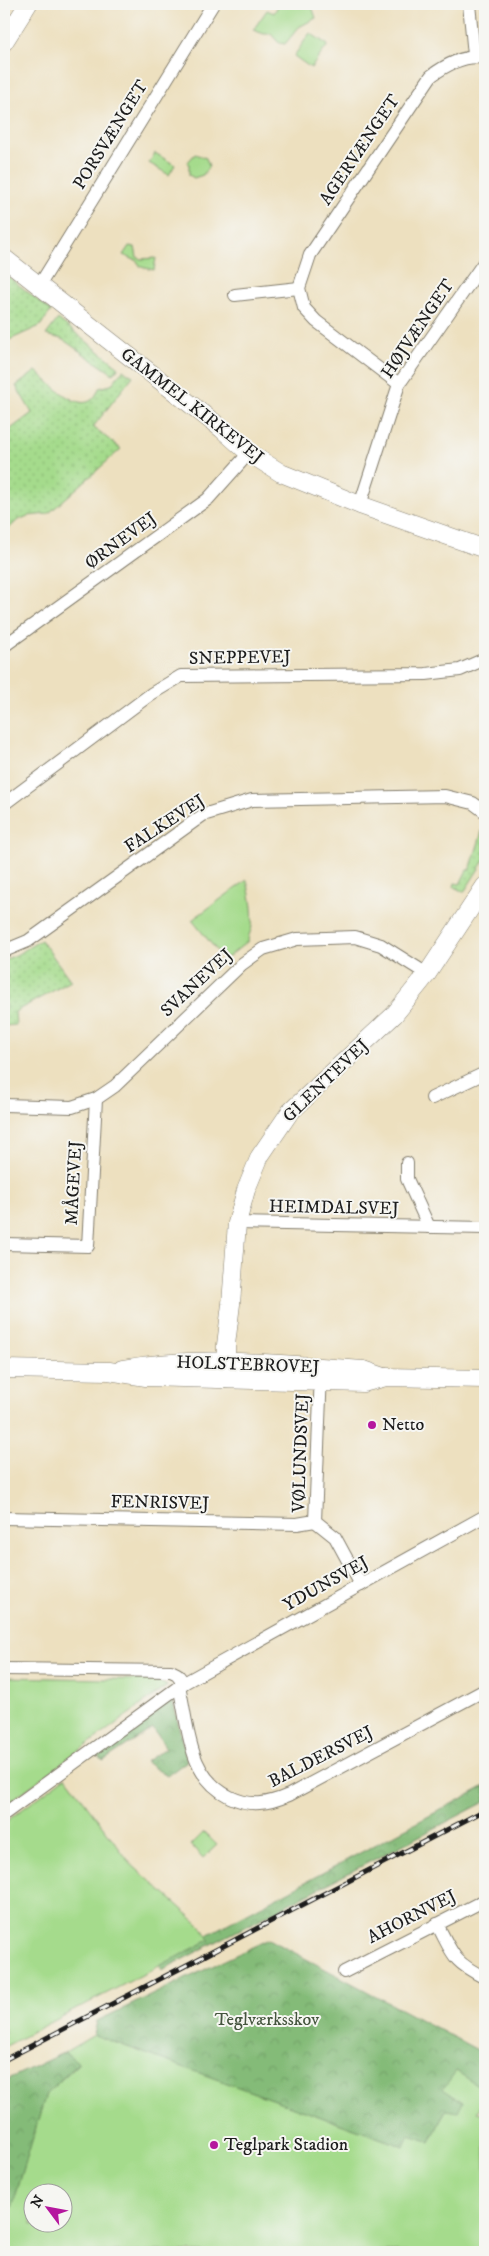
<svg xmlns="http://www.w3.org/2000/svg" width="489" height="2256" viewBox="0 0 489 2256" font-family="'IM FELL DW Pica',serif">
<defs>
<pattern id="grass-dots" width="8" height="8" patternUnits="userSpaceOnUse" patternTransform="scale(1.25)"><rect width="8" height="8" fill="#a5db8c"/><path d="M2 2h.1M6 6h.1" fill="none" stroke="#8dbb78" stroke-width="1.8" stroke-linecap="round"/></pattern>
<pattern id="forest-crowns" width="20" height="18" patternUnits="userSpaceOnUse" patternTransform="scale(1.25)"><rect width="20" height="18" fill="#84bb78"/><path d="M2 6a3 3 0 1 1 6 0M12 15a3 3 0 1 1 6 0" fill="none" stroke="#71a067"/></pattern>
</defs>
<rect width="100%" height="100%" fill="#f6f6f2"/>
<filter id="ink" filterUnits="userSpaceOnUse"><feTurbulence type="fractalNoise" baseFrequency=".02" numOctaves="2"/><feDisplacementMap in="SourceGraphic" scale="10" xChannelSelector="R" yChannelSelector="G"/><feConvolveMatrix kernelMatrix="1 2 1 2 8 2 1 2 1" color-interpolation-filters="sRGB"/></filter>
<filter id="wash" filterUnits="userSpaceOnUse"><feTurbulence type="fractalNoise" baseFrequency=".0096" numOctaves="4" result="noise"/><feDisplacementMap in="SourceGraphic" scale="20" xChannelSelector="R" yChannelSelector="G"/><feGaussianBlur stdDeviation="1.12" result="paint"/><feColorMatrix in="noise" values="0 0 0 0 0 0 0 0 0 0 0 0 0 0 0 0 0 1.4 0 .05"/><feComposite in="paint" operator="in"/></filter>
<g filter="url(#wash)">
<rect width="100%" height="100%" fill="#ede0bf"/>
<g fill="url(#grass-dots)" stroke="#607c54">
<path d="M4 273 51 311 40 326 7 341 4 340Z"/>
<path d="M58 319 119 367 113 374 62 339 46 335Z"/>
<path d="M123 370 133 376 93 427 121 449 48 514 28 516 18 520 4 533V434L32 413 16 386 36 371C51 383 87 424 99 388L111 385Z"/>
<path d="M485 822V859L464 892 454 887 455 883 460 884 467 870H470Z"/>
<path d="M41 940 71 981 18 1010 15 1012 16 1025 4 1026 7 977 4 960 16 955Z"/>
</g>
<g fill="url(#forest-crowns)" stroke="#506c4a">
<path d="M172 1698 187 1761 167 1776 145 1762 166 1748 153 1728 103 1761 96 1752Z"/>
<path d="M485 1786V1802L162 1970 138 1924 199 1939Z"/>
<path d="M269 1939 485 2054V2090L456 2071 463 2103 458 2113 446 2110 430 2142 404 2147 94 2035 97 2021Z"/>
<path d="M65 2052 79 2062 46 2094 12 2208 4 2210V2081Z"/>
</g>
<g fill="#a5db8c" stroke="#607c54" fill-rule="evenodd">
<path d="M279 4H311L316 18 299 27 285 44 279 43 271 34H264L253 30 267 10 274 13Z"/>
<path d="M310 33 328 45 311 68 294 56Z"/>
<path d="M155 153 175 165 169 175 149 163Z"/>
<path d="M195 154 206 158 209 166 203 175 194 178 189 175V164L187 163Z"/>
<path d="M129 246 135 247 137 257 141 259 156 258 154 270 141 267 137 261 123 255Z"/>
<path d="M247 880C250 895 254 910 252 926 251 932 248 935 248 941L227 958 222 957 192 920Z"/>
<path d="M4 1677 156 1680 167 1686 4 1806Z"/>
<path d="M66 1777 131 1864 201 1926 209 1940 4 2047V1823Z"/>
<path d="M204 1832 217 1845 203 1858 191 1845Z"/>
<path d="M94 2035 404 2147 409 2135 430 2142 446 2110 458 2112 463 2102 443 2089 456 2071 485 2090V2099L477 2112 485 2114V2252H4V2210L12 2208 46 2094 79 2063 65 2052ZM32 2194H62V2224H32Z"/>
</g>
</g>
<g filter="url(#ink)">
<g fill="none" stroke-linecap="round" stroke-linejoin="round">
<defs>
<g id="street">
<path d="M469 4 474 55"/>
<path d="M39 286 213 4"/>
<path d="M235 295 299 288"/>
<path d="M399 384 316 321 304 308 299 288 310 255 431 76C447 64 466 54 485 58"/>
<path d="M360 505 399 384 485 261"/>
<path d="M4 646 208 499 249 453"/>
<path d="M4 804 151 694 181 676 426 674 460 670 485 659"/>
<path d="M4 951 28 941 203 815 252 800 445 796 473 803 485 812"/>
<path d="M432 1098 485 1073"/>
<path d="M4 1105 72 1107 96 1099 115 1086 242 964 263 949 297 939 355 937 381 945 427 974"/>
<path d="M407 1163V1179L429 1227"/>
<path d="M237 1223 485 1228"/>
<path d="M4 1244 88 1246 96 1099"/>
<path d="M4 1518 297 1524 315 1521"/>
<path d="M315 1521 321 1373"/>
<path d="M315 1521 335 1537 361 1585"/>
<path d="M4 1669 171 1671 177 1674 184 1683"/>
<path d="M179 1686C189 1727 187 1776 230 1797 251 1807 268 1804 289 1795L485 1690"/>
<path d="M4 1814 184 1683 485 1516"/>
<path d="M437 1924C454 1956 452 1961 485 1978"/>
<path d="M344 1972 485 1900"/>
</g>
<g id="secondary">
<path d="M4 42 28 4"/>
<path d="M4 258 222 429 249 453 281 473 360 505 485 549"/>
<path d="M4 1369 109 1371 146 1377 363 1383 386 1377 485 1379"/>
<path d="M122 1369C201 1354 285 1365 364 1370L384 1377"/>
<path d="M226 1379V1345L231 1304 237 1223 246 1190 260 1156 290 1112 394 1015 427 974 485 886"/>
</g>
</defs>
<use href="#street" stroke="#847e6e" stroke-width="14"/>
<use href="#secondary" stroke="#847e6e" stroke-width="19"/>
<use href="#street" stroke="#fff" stroke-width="12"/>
<use href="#secondary" stroke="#fff" stroke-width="18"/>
<defs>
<path id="rail" d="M4 2060 485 1810"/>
</defs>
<use href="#rail" stroke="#1c1c1c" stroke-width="5"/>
<use href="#rail" stroke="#f6f6f2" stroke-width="3" stroke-dasharray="9" stroke-linecap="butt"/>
</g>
</g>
<g fill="#b5179e" stroke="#f6f6f2" stroke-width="2">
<circle cx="372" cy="1425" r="5"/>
<circle cx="214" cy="2145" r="5"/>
</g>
<g text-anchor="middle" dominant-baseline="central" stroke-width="4" stroke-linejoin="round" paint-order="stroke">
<g font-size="18" fill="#1c1c1c" stroke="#f6f6f2">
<text transform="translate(111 135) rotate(-58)">PORSVÆNGET</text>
<text transform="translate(360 150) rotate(-56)">AGERVÆNGET</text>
<text transform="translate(418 329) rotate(-56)">HØJVÆNGET</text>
<text transform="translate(192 406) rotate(38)">GAMMEL KIRKEVEJ</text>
<text transform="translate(121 541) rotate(-36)">ØRNEVEJ</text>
<text transform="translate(240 658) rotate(-1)">SNEPPEVEJ</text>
<text transform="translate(165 824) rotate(-33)">FALKEVEJ</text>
<text transform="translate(197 983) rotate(-43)">SVANEVEJ</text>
<text transform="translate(326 1081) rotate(-44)">GLENTEVEJ</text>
<text transform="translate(74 1183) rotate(-87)">MÅGEVEJ</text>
<text transform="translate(334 1208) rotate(1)">HEIMDALSVEJ</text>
<text transform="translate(248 1365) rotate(2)">HOLSTEBROVEJ</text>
<text transform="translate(301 1453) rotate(-88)">VØLUNDSVEJ</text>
<text transform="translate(160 1503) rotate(1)">FENRISVEJ</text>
<text transform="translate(326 1584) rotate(-29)">YDUNSVEJ</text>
<text transform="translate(321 1757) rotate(-27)">BALDERSVEJ</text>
<text transform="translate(412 1917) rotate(-27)">AHORNVEJ</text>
</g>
<g font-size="18" fill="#1c1c1c" stroke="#f6f6f2" text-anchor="start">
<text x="382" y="1425">Netto</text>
<text x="224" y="2145">Teglpark Stadion</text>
</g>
<g font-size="18" fill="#45553e" stroke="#f6f6f2">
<text x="267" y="2020">Teglværksskov</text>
</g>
</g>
<rect width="489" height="2256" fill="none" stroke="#f6f6f2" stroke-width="20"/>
<g transform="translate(48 2208) rotate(302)"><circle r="24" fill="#f6f6f2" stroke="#9f9f9c"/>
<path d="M0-4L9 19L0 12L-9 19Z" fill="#b5179e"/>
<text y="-8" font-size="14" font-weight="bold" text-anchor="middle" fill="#1c1c1c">N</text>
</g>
</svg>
